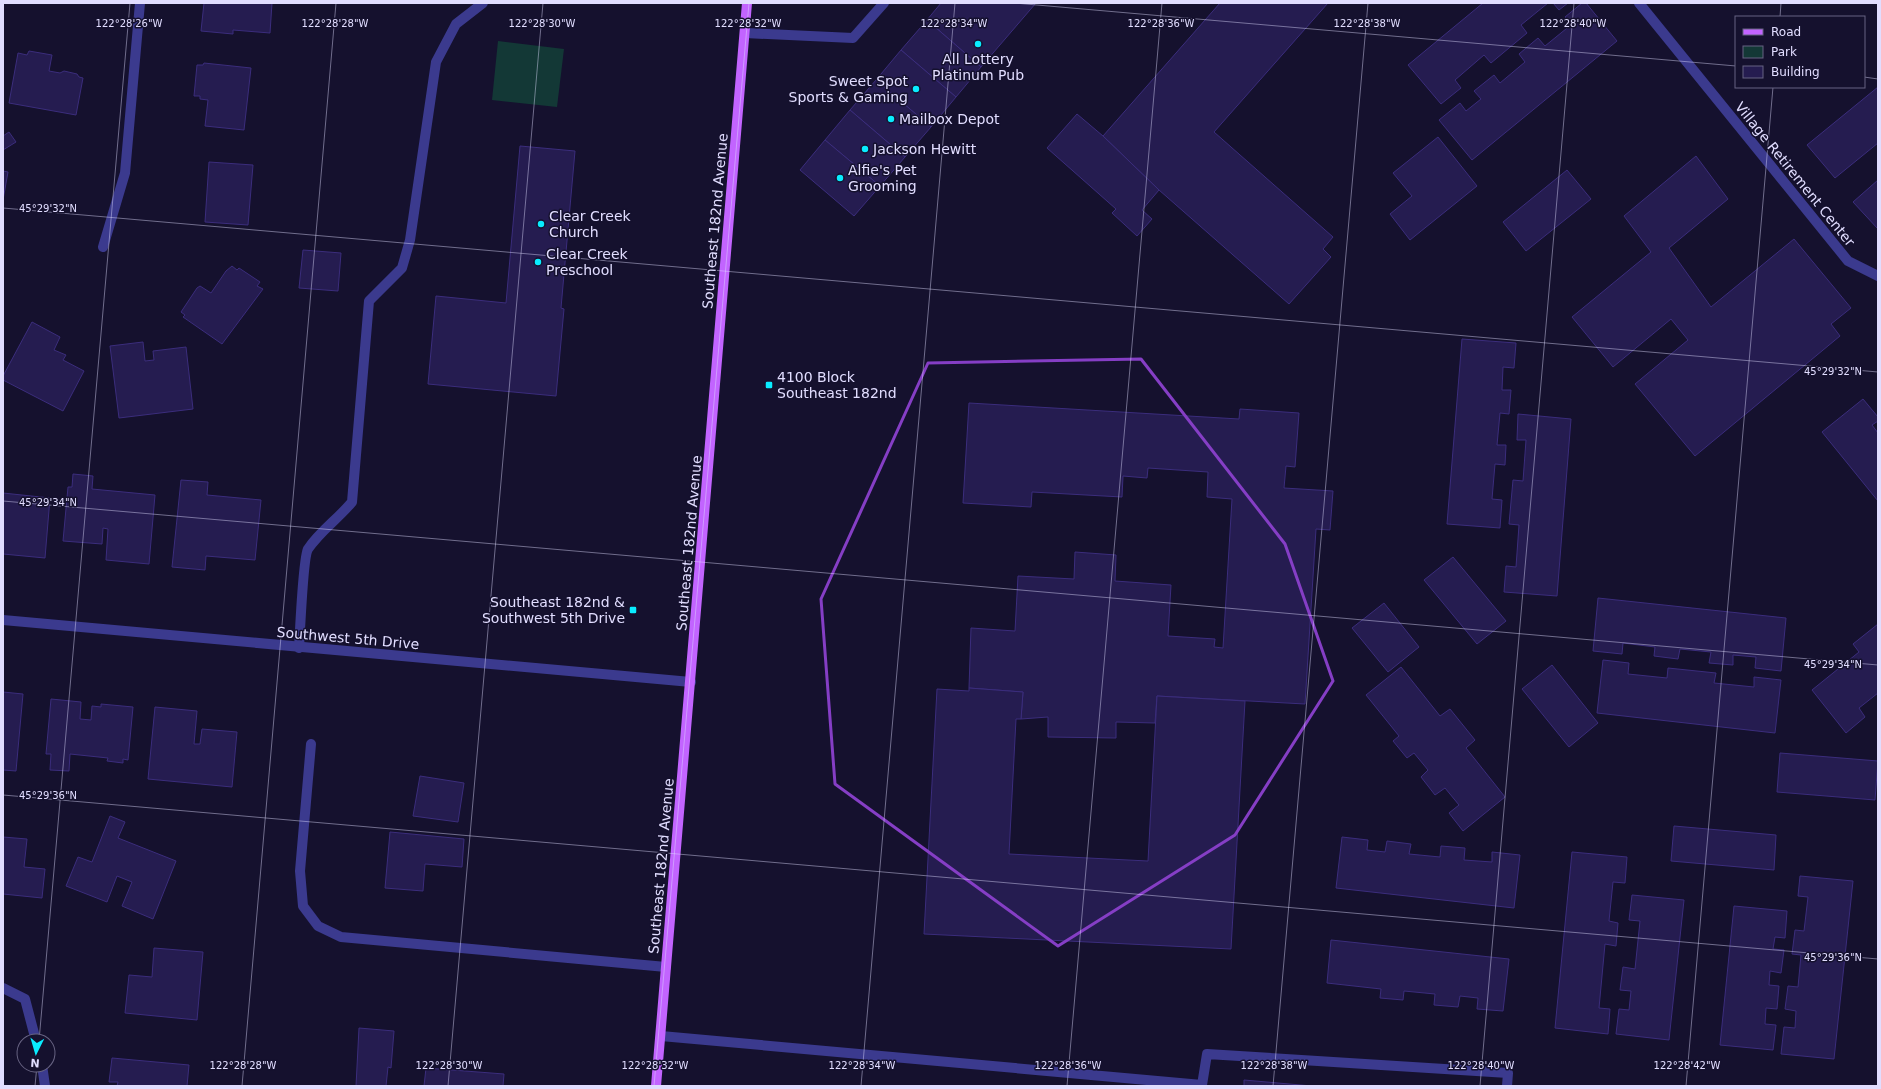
<svg xmlns="http://www.w3.org/2000/svg" width="1881" height="1089" viewBox="0 0 1881 1089" font-family="'DejaVu Sans',sans-serif">
<rect width="100%" height="100%" fill="#15112e"/>
<path fill="#133836" d="M498 41 564 49 557 107 492 100Z"/>
<g fill="#251c50" stroke="#3b2d7c">
<path d="M204 3H272L270 33 233 30V34L201 31Z"/>
<path d="M941 3H1036L981 67 927 20Z"/>
<path d="M1220 3H1328L1214 132 1333 237 1323 249 1331 257 1289 304 1159 190 1103 136Z"/>
<path d="M1483 3H1548L1521 25 1527 33 1491 63 1484 55 1455 80 1461 88 1441 104 1408 65Z"/>
<path d="M1553 3H1568L1559 10Z"/>
<path d="M1582 3H1586L1617 41 1472 160 1439 120 1460 103 1466 111 1481 99 1474 91 1494 75 1500 83 1525 62 1519 54 1538 38 1545 46 1572 24 1565 17Z"/>
<path d="M927 20 981 67 956 97 901 50Z"/>
<path d="M901 50 956 97 931 127 876 80Z"/>
<path d="M29 51 52 55 49 71 60 73 64 71 77 74 79 77 83 78 76 115 9 103 18 53 27 55Z"/>
<path d="M204 63 251 68 244 130 205 126 208 100 200 99V96H194L197 65H203Z"/>
<path d="M876 80 931 127 905 157 850 110Z"/>
<path d="M1878 87V143L1835 178 1807 145Z"/>
<path d="M850 110 905 157 880 186 825 140Z"/>
<path d="M1077 114 1103 136 1159 190 1142 210 1152 219 1137 236 1112 213 1116 209 1047 148Z"/>
<path d="M9 132 16 142 3 150V136Z"/>
<path d="M1438 137 1477 186 1410 240 1390 214 1412 196 1393 173Z"/>
<path d="M825 140 880 186 854 216 800 170Z"/>
<path d="M520 146 575 151 561 308 564 309 556 396 428 384 436 296 506 303Z"/>
<path d="M1696 156 1728 199 1669 248 1711 307 1794 239 1851 308 1831 324 1840 336 1695 456 1635 384 1688 340 1671 319 1613 367 1572 317 1651 252 1624 216Z"/>
<path d="M209 162 253 165 248 225 205 222Z"/>
<path d="M1567 170 1591 199 1526 251 1503 222Z"/>
<path d="M3 171 8 172 3 200Z"/>
<path d="M1878 180V229L1853 202Z"/>
<path d="M303 250 341 253 338 291 299 288Z"/>
<path d="M232 266 237 270 239 268 260 282 257 286 263 289 222 344 183 317 185 315 181 312 197 288 200 286 211 293 226 271Z"/>
<path d="M32 322 60 337 54 350 66 355 63 360 84 371 63 411 3 380V376Z"/>
<path d="M1462 339 1516 343 1514 368 1503 367 1502 390H1511L1509 414 1500 413 1497 445H1506L1505 465 1495 464 1492 499 1502 500 1500 528 1447 524Z"/>
<path d="M143 342 145 361 154 360 153 351 186 347 193 409 119 418 110 346Z"/>
<path d="M1863 399 1878 417V421L1872 425 1878 433V501L1822 432Z"/>
<path d="M969 403 1239 419 1240 409 1299 413 1295 467 1286 466 1284 488 1333 491 1330 530 1316 529 1305 704 1157 696 1155 723 1116 722V738L1048 737V717L1021 719 1023 692 969 688 971 628 1015 631 1018 576 1074 579 1075 552 1116 555 1115 581 1171 585 1168 636 1215 639 1214 647 1223 648 1232 499 1207 497 1208 472 1148 468 1147 478 1123 476 1122 497 1032 492 1031 507 963 503Z"/>
<path d="M1518 414 1571 419 1557 596 1504 592 1506 566 1516 567 1519 525 1509 524 1513 480 1523 481 1526 440H1517Z"/>
<path d="M73 474 93 476 92 489 155 495 149 564 106 560 108 529 103 528 102 544 63 541 68 487H72Z"/>
<path d="M181 480 208 482 207 495 261 500 255 560 206 556 205 570 172 567Z"/>
<path d="M3 493 50 498 45 558 3 554Z"/>
<path d="M1453 557 1506 621 1477 644 1424 580Z"/>
<path d="M1598 598 1786 618 1781 671 1755 668 1756 657 1733 655V665L1709 663 1711 652 1680 649 1678 659 1654 656 1655 647 1623 643 1622 654 1593 651Z"/>
<path d="M1384 603 1419 647 1388 672 1352 628Z"/>
<path d="M1878 624V693L1859 708 1865 717 1846 733 1812 690 1859 652 1853 644Z"/>
<path d="M1603 660 1629 663 1628 674 1667 678 1668 668 1716 673 1714 683 1754 687V677L1781 680 1775 733 1597 713Z"/>
<path d="M1552 665 1598 723 1569 747 1522 689Z"/>
<path d="M1401 667 1440 716 1450 709 1475 740 1466 748 1505 797 1463 831 1449 813 1459 805 1445 788 1435 795 1421 777 1428 770 1414 753 1407 758 1393 741 1399 736 1366 695Z"/>
<path d="M969 688 1023 692 1021 719H1016L1009 854 1148 861 1157 696 1245 701 1231 949 924 934 937 689 969 691Z"/>
<path d="M3 692 23 694 16 771 3 770Z"/>
<path d="M51 699 81 702 80 719 91 720 92 706 101 707V704L133 707 128 760 123 759V763L107 761 108 758 70 754 69 771 50 770 51 754H46Z"/>
<path d="M155 707 197 711 194 744H200L202 729 237 732 232 787 148 779Z"/>
<path d="M1780 753 1878 761 1875 800 1777 792Z"/>
<path d="M420 776 464 783 458 822 413 816Z"/>
<path d="M110 816 125 822 118 838 176 861 153 919 122 906 132 882 117 876 107 902 66 886 78 857 92 862Z"/>
<path d="M1674 826 1776 835 1774 870 1671 861Z"/>
<path d="M390 832 464 839 462 867 425 864 423 891 385 888Z"/>
<path d="M3 837 27 839 24 867 45 869 42 898 3 894Z"/>
<path d="M1342 837 1368 840 1367 850 1385 852 1387 841 1411 844 1409 854 1440 857 1441 846 1465 848 1464 860 1492 862V852L1520 855 1514 908 1336 888Z"/>
<path d="M1572 852 1627 857 1625 883 1613 882 1609 921 1618 923 1616 946 1605 944 1599 1008 1610 1009 1608 1034 1555 1028Z"/>
<path d="M1800 876 1853 881 1834 1059 1781 1054 1784 1027 1795 1028 1796 1011 1785 1009 1788 986 1798 987 1801 955 1792 954 1795 930 1804 931 1808 897 1798 896Z"/>
<path d="M1632 895 1684 900 1669 1040 1616 1034 1619 1009 1629 1010 1631 991 1620 990 1623 967 1635 969 1640 921 1629 920Z"/>
<path d="M1734 906 1787 911 1785 938 1775 937 1773 949 1784 950 1781 973 1770 971 1769 985 1779 986 1777 1009 1766 1008 1765 1024 1776 1025 1773 1050 1720 1045Z"/>
<path d="M1331 940 1509 959 1503 1011 1477 1009 1478 998 1460 996 1458 1007 1434 1005 1435 994 1404 991 1403 1000 1380 998 1381 989 1327 983Z"/>
<path d="M154 948 203 952 197 1020 125 1013 129 975 152 977Z"/>
<path d="M359 1028 394 1031 391 1068 388 1067 386 1086H356Z"/>
<path d="M112 1058 189 1065 187 1086H117L118 1082H109Z"/>
<path d="M426 1068 504 1074 503 1086H424Z"/>
<path d="M1244 1080 1312 1086H1244Z"/>
</g>
<g fill="none" stroke-linecap="round" stroke-linejoin="round">
<g stroke="#3b3a8e" stroke-width="10">
<path d="M745 33 853 38 884 3"/>
<path d="M299 648C300 633 303 557 308 549 320 531 338 519 352 502L369 301 402 268 410 240 436 62 456 24 483 3"/>
<path d="M311 744 300 871 303 906 318 926 341 937 666 967"/>
<path d="M661 1036 1202 1085 1207 1054 1508 1073 1507 1086"/>
</g>
<g stroke="#3b3a8e" stroke-width="10">
<path d="M1639 3 1848 261 1878 276"/>
<path d="M103 247 125 173 140 3"/>
<path d="M3 620 691 682"/>
<path d="M3 988 25 999 36 1041"/>
<path d="M42 1065 45 1086"/>
</g>
<path stroke="#c264ff" stroke-width="10" d="M656 1086 747 3"/>
</g>
<path fill="none" stroke="#853ec5" stroke-width="3" stroke-linejoin="round" d="M1141 359 1285 544 1333 681 1235 835 1058 946 835 784 821 599 928 363Z"/>
<path fill="none" stroke="#e1ddff" stroke-width="1" stroke-opacity="0.45" d="M1014 3 1736 66M1780 17 1781 3M1864 77 1878 79M3 208 1878 372M3 501 1878 665M3 795 1878 959M39 1041 130 3M35 1086 37 1065M242 1086 336 3M448 1086 543 3M654 1086 749 3M861 1086 955 3M1067 1086 1162 3M1273 1086 1368 3M1480 1086 1574 3M1686 1086 1773 87"/>
<g fill="#09ecff" stroke="#15112e" stroke-width="1.5">
<circle cx="978" cy="44" r="4"/>
<circle cx="916" cy="89" r="4"/>
<circle cx="891" cy="119" r="4"/>
<circle cx="865" cy="149" r="4"/>
<circle cx="840" cy="178" r="4"/>
<circle cx="541" cy="224" r="4"/>
<circle cx="538" cy="262" r="4"/>
<rect x="765" y="381" width="8" height="8" rx="2"/>
<rect x="629" y="606" width="8" height="8" rx="2"/>
</g>
<g text-anchor="middle" dominant-baseline="central" stroke-width="3" stroke-linejoin="round" paint-order="stroke">
<g font-size="14" fill="#e1ddff" stroke="#15112e" text-anchor="start">
<text x="978" y="59" text-anchor="middle">All Lottery<tspan x="978" dy="16">Platinum Pub</tspan></text>
<text x="908" y="81" text-anchor="end">Sweet Spot<tspan x="908" dy="16">Sports &amp; Gaming</tspan></text>
<text x="899" y="119">Mailbox Depot</text>
<text x="873" y="149">Jackson Hewitt</text>
<text x="848" y="170">Alfie's Pet<tspan x="848" dy="16">Grooming</tspan></text>
<text x="549" y="216">Clear Creek<tspan x="549" dy="16">Church</tspan></text>
<text x="546" y="254">Clear Creek<tspan x="546" dy="16">Preschool</tspan></text>
<text x="777" y="377">4100 Block<tspan x="777" dy="16">Southeast 182nd</tspan></text>
<text x="625" y="602" text-anchor="end">Southeast 182nd &amp;<tspan x="625" dy="16">Southwest 5th Drive</tspan></text>
</g>
<g font-size="14" fill="#e1ddff" stroke="#15112e">
<text transform="translate(1795 174) rotate(51)">Village Retirement Center</text>
<text transform="translate(715 221) rotate(-85)">Southeast 182nd Avenue</text>
<text transform="translate(689 543) rotate(-85)">Southeast 182nd Avenue</text>
<text transform="translate(348 638) rotate(5)">Southwest 5th Drive</text>
<text transform="translate(661 866) rotate(-85)">Southeast 182nd Avenue</text>
</g>
</g>
<g font-size="10" text-anchor="middle" fill="#e1ddff" stroke="#15112e" stroke-width="3" stroke-linejoin="round" paint-order="stroke">
<text x="129" y="27">122°28'26"W</text>
<text x="335" y="27">122°28'28"W</text>
<text x="542" y="27">122°28'30"W</text>
<text x="748" y="27">122°28'32"W</text>
<text x="954" y="27">122°28'34"W</text>
<text x="1161" y="27">122°28'36"W</text>
<text x="1367" y="27">122°28'38"W</text>
<text x="1573" y="27">122°28'40"W</text>
<text x="48" y="212">45°29'32"N</text>
<text x="1833" y="375">45°29'32"N</text>
<text x="48" y="506">45°29'34"N</text>
<text x="1833" y="668">45°29'34"N</text>
<text x="48" y="799">45°29'36"N</text>
<text x="1833" y="961">45°29'36"N</text>
<text x="243" y="1069">122°28'28"W</text>
<text x="449" y="1069">122°28'30"W</text>
<text x="655" y="1069">122°28'32"W</text>
<text x="862" y="1069">122°28'34"W</text>
<text x="1068" y="1069">122°28'36"W</text>
<text x="1274" y="1069">122°28'38"W</text>
<text x="1481" y="1069">122°28'40"W</text>
<text x="1687" y="1069">122°28'42"W</text>
</g>
<rect width="1881" height="1089" fill="none" stroke="#e1ddff" stroke-width="8"/>
<rect x="1735" y="16" width="130" height="72" fill="#15112e" stroke="#676382"/>
<rect x="1743" y="29" width="20" height="6" fill="#c264ff" stroke="#676382"/>
<text x="1771" y="36" font-size="12" fill="#e1ddff">Road</text>
<rect x="1743" y="46" width="20" height="12" fill="#133836" stroke="#676382"/>
<text x="1771" y="56" font-size="12" fill="#e1ddff">Park</text>
<rect x="1743" y="66" width="20" height="12" fill="#251c50" stroke="#676382"/>
<text x="1771" y="76" font-size="12" fill="#e1ddff">Building</text>
<g transform="translate(36 1053) rotate(185)"><circle r="19" fill="#15112e" stroke="#676382"/>
<path d="M0-3L7 15L0 10L-7 15Z" fill="#09ecff"/>
<text y="-6" font-size="11" font-weight="bold" text-anchor="middle" fill="#e1ddff">N</text>
</g>
</svg>
